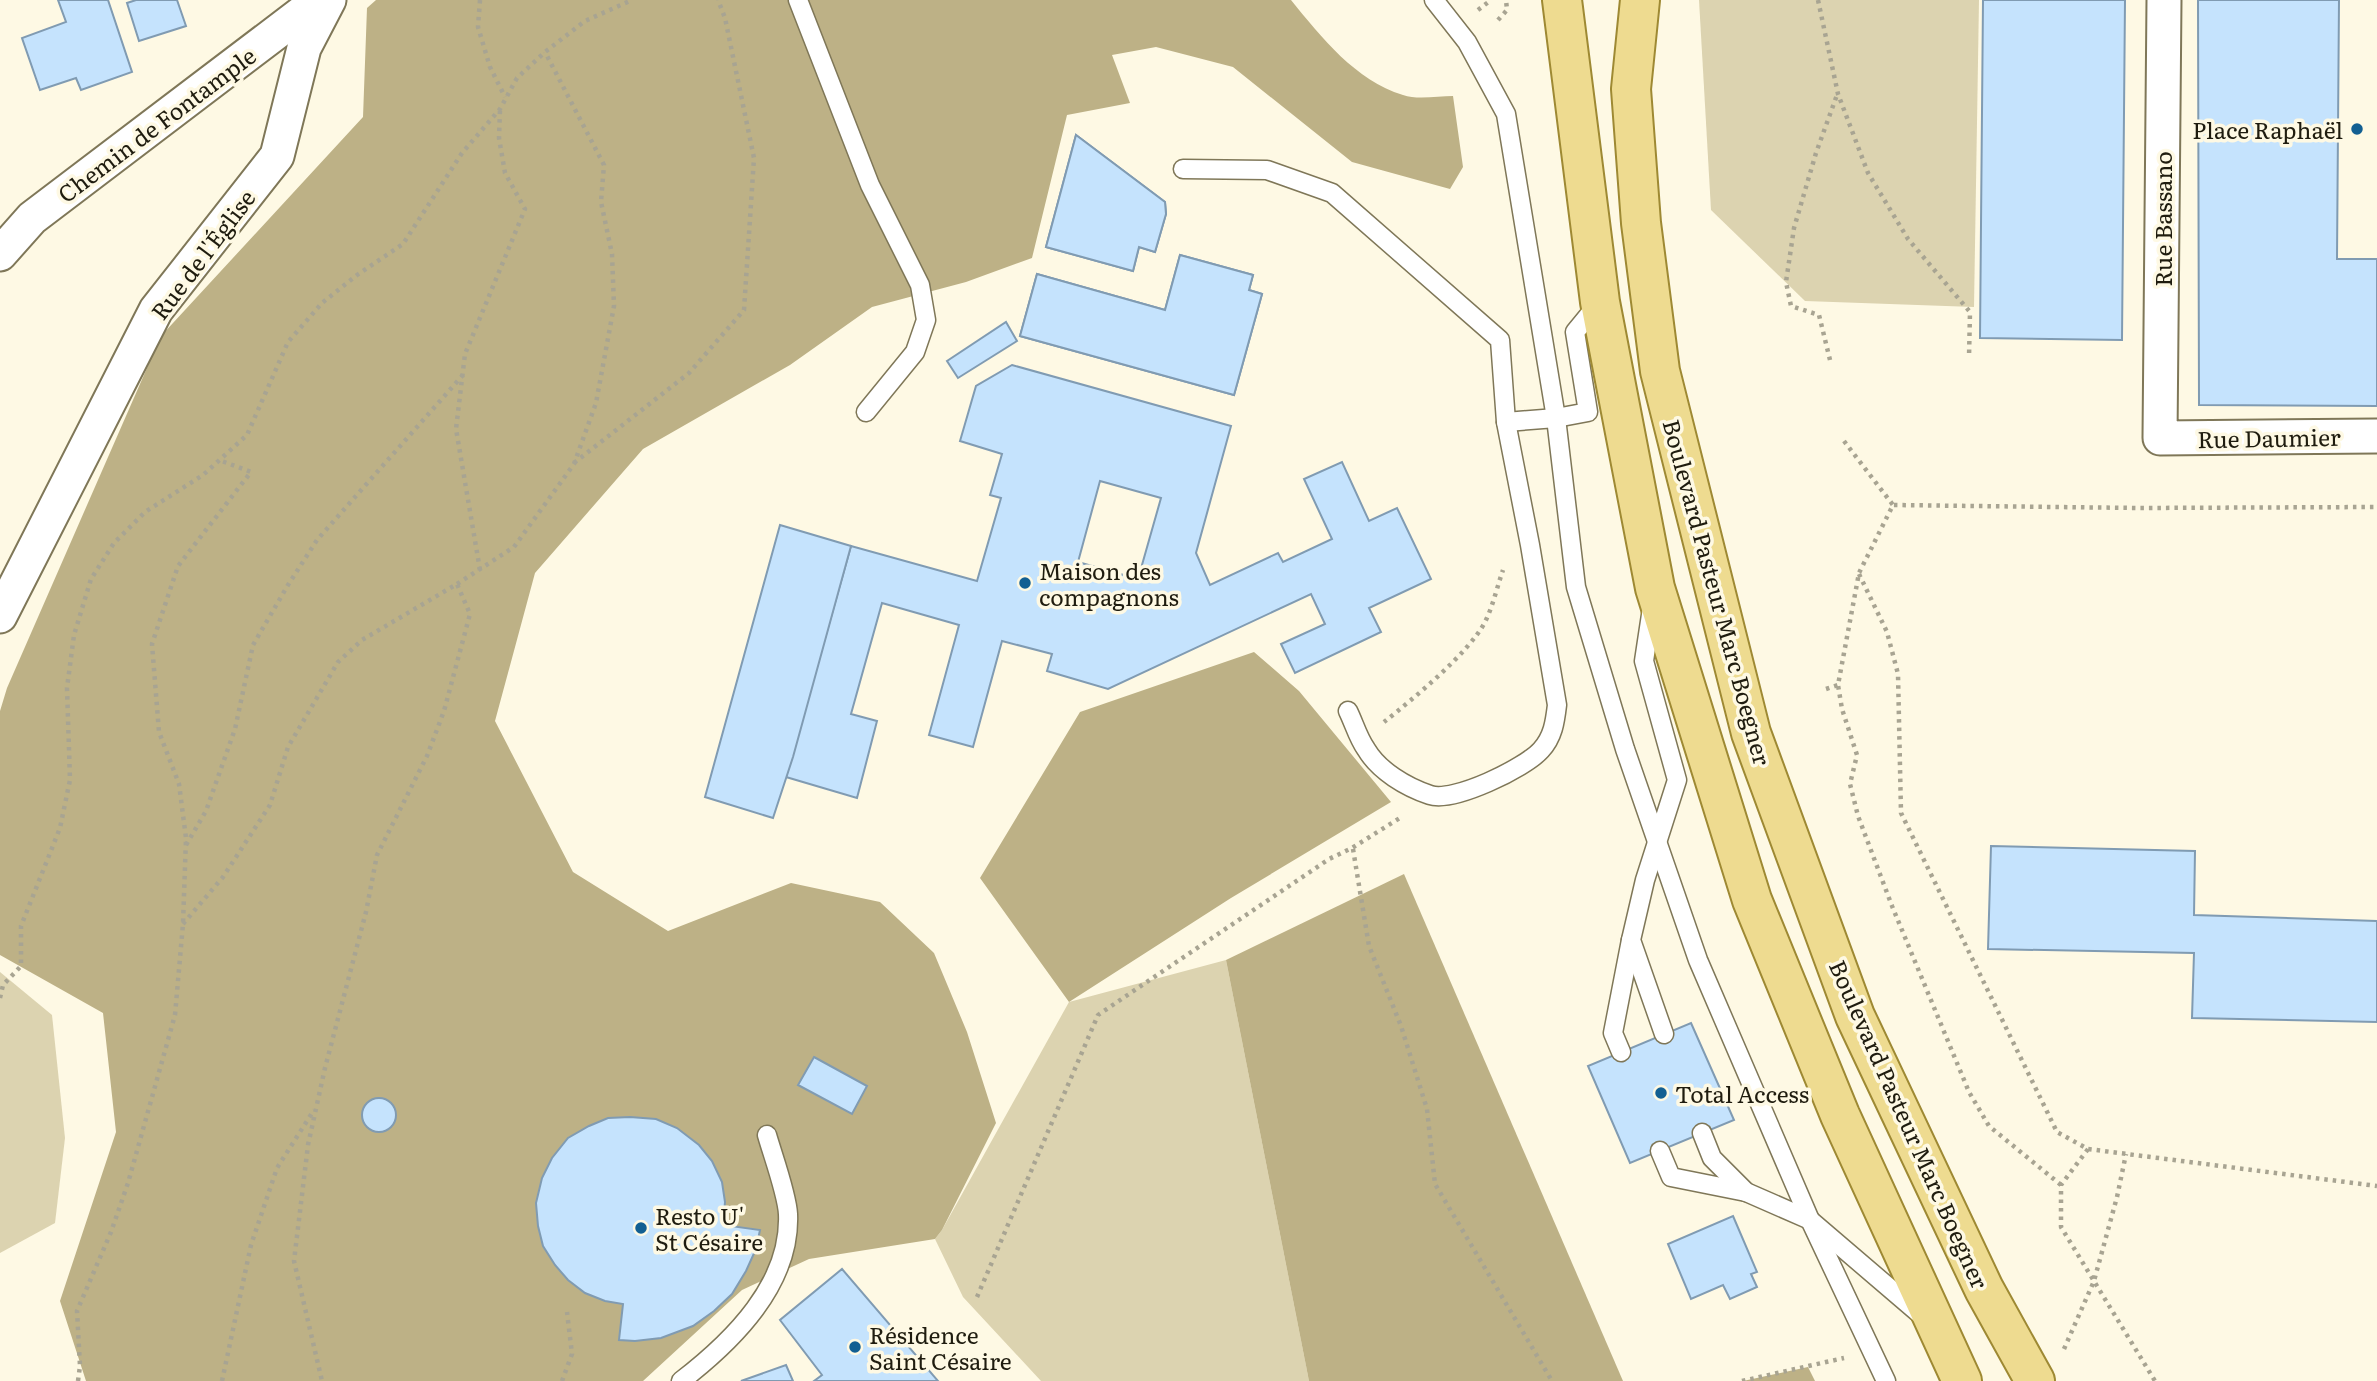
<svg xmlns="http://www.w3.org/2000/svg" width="2377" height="1381" viewBox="0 0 2377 1381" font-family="Literata,serif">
<rect width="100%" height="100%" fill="#fef9e4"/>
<g fill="#dcd3b0">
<path d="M1699 0H1979L1974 307 1805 301 1711 210Z"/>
<path d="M1226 960 1309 1381H1041L963 1297 935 1239 942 1230 1069 1002Z"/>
<path d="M0 972 52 1015 65 1138 55 1223 0 1253Z"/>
</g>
<g fill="#bdb186">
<path d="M376 0H1291C1322 38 1355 80 1403 95 1417 100 1438 96 1453 96L1463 167 1450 189 1352 162 1233 67 1156 47 1112 55 1130 103 1067 115 1032 258 966 282 872 307 790 365 643 449 535 573 495 721 573 872 668 931 791 883 880 902 934 953 967 1032 996 1123 942 1230 935 1239 809 1259 742 1290 643 1381H86L60 1301 116 1132 103 1013 0 955V711L7 688 161 336 363 117 367 8Z"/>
<path d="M1254 652 1299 691 1391 802 1231 898 1069 1002 980 878 1080 712Z"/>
<path d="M1404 874 1623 1381H1309L1226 960Z"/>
<path d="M1808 1367 1815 1381H1743Z"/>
</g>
<g fill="#c5e3fd" stroke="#809bb2" stroke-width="2" fill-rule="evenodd">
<path d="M58 0H108L132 72 81 90 76 78 40 90 22 38 66 22Z"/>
<path d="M136 0H177L186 26 139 41 127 3Z"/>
<path d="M1983 0H2125L2122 340 1980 338Z"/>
<path d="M2198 0H2339L2337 259H2377V406L2199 405Z"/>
<path d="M1076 135 1165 202 1166 214 1155 252 1139 247 1133 271 1046 247Z"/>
<path d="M1076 135 1165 202 1166 214 1155 252 1139 247 1133 271 1046 247Z"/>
<path d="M1180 255 1253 275 1249 290 1262 294 1234 395 1020 336 1037 274 1165 310Z"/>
<path d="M1180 255 1253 275 1249 290 1262 294 1234 395 1020 336 1037 274 1165 310Z"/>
<path d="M1006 322 1017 341 958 378 947 361Z"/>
<path d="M1012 365 1231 426 1196 553 1210 585 1278 553 1283 562 1332 539 1304 479 1342 462 1369 521 1397 508 1431 579 1369 608 1381 632 1295 673 1281 644 1325 624 1311 594 1108 689 1047 671 1052 654 1002 641 973 747 929 735 959 625 882 603 851 714 877 721 857 798 786 777 851 546 977 581 1001 498 990 495 1002 454 960 441 976 386ZM1100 481 1161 498 1138 579 1078 562Z"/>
<path d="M780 525 851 546 793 757 773 818 705 797Z"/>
<path d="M1991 846 2195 851 2194 915 2377 921V1022L2192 1018 2194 953 1988 949Z"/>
<path d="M1691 1023 1734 1120 1630 1163 1588 1066Z"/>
<path d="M814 1057 867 1086 852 1114 798 1085Z"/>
<circle cx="379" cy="1115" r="17"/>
<path d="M630 1117 656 1119 677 1128 699 1145 712 1161 722 1182 725 1202 723 1225 760 1230 756 1249 746 1271 732 1294 714 1311 693 1326 661 1338 635 1341 619 1340 623 1304 605 1301 585 1293 568 1280 555 1265 543 1246 538 1226 536 1203 542 1178 552 1158 568 1138 589 1126 608 1118Z"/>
<path d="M1733 1216 1757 1272 1751 1274 1757 1287 1730 1299 1723 1285 1691 1299 1668 1244Z"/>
<path d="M842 1269 938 1381H814L822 1375 780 1320Z"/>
<path d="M786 1365 793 1381H741Z"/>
</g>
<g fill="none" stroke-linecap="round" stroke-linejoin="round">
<defs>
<g id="lane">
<path d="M798 0 870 185 920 285 926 320 915 352 866 412"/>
<path d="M1434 0 1467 42 1506 114 1556 418 1576 587 1625 749 1698 960 1810 1220 1886 1381"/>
<path d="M1183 169 1267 170 1332 193 1500 340 1506 422 1530 545 1557 705C1555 722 1553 737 1541 750 1525 768 1453 803 1430 795 1406 787 1379 771 1366 749 1358 738 1354 723 1348 711"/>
<path d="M1506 422 1556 418 1588 412 1575 332 1598 304"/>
<path d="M1652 608 1644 661 1677 780 1645 880 1631 940 1664 1034"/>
<path d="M1621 1052 1613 1033 1631 940"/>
<path d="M1702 1133 1712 1158 1746 1192 1810 1220 1921 1315"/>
<path d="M1660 1151 1671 1177 1746 1192"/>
<path d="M681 1381C733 1341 791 1284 788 1214 787 1194 773 1156 767 1135"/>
</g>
<g id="street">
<path d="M2164 0 2160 438 2377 436"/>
<path d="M0 254 32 218 319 0"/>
<path d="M0 616 156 310 277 156 304 48 329 0"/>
</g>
<g id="primary">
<path d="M1562 0 1600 302 1655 588 1752 900 1840 1115 1962 1381"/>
<path d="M1640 0 1631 89 1641 223 1660 371 1751 733 1855 1016 1984 1289 2035 1381"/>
</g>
</defs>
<use href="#lane" stroke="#7f7758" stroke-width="21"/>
<use href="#street" stroke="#7f7758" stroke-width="37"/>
<use href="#primary" stroke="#9e8933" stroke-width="42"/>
<g stroke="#a8a492" stroke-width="4.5" stroke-dasharray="3.5 5" stroke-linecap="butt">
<path d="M480 0 478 27 490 67 505 97"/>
<path d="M1818 0 1838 94 1868 173 1908 239 1970 312 1969 357"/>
<path d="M1478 10 1491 0"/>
<path d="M1498 20 1507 10 1506 0"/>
<path d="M1830 360 1819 315 1791 306 1786 282 1794 228 1816 153 1837 95"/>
<path d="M1844 441 1893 505"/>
<path d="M574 463 689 373 744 310 754 158 725 18 718 0"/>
<path d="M480 570 456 429 465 354 525 209 505 173 499 138 500 110"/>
<path d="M1859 574 1887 632 1898 674 1901 813 2057 1132 2088 1149 2377 1186"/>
<path d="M457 584 514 547 574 464 596 403 614 306 612 254 601 202 604 165 545 52"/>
<path d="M1826 689 1838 685"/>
<path d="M1384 722C1413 699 1469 653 1485 622 1493 606 1497 587 1503 570"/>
<path d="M186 845 206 811 235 729 253 645 288 585 317 540 463 375"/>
<path d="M1353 849 1369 946 1401 1026 1427 1109 1435 1184 1552 1381"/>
<path d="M183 924 223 877 270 805 288 747 338 662 362 640 457 584 470 614 444 711 427 756 377 855 366 912 325 1068 308 1145 294 1261 322 1381"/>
<path d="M0 998 3 985 21 966V926L60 828 70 780 67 688 74 635 91 579 114 543 145 512 203 475 247 435 288 342 322 303 357 275 403 244 462 153 500 109 517 78 545 52 585 21 632 0"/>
<path d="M2088 1149 2061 1185V1227L2155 1381"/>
<path d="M2061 1185 1989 1126 1969 1092 1892 906 1858 816 1850 784 1857 755 1842 709 1838 685 1859 573 1893 505 2138 508 2377 507"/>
<path d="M977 1297 1098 1015 1329 859 1352 848 1403 816"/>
<path d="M2064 1349 2094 1281 2117 1197 2126 1154"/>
<path d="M78 1381 80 1366 77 1311 111 1232 128 1183 175 1015 183 924 186 838 179 784 159 732 152 644 178 566 251 472 219 460"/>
<path d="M222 1381 251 1245 277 1168 314 1110"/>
<path d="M562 1381 572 1354 567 1312"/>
<path d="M1742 1381 1844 1358"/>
</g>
<use href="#lane" stroke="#fff" stroke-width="18"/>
<use href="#street" stroke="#fff" stroke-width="33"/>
<use href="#primary" stroke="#eedb90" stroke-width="38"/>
</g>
<g fill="#125f92" stroke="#fef9e4" stroke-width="2.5">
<circle cx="2357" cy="129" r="7"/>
<circle cx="1025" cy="583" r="7"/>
<circle cx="1661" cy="1093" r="7"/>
<circle cx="641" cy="1228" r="7"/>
<circle cx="855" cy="1347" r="7"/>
</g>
<g text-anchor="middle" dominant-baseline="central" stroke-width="7" stroke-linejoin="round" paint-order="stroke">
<g font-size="23" fill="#1f1c0f" stroke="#fef9e4">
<text transform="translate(156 124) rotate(-37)">Chemin de Fontample</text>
<text transform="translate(2162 219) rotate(-90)">Rue Bassano</text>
<text transform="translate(202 254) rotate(-53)">Rue de l'Église</text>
<text transform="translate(2269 437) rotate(-1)">Rue Daumier</text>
<text transform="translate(1718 592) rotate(75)">Boulevard Pasteur Marc Boegner</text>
<text transform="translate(1910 1124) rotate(66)">Boulevard Pasteur Marc Boegner</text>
</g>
<g font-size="23" fill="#1f1c0f" stroke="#fef9e4" text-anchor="start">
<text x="2343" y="129" text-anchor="end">Place Raphaël</text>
<text x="1039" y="570">Maison des<tspan x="1039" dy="26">compagnons</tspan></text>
<text x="1675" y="1093">Total Access</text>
<text x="655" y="1215">Resto U'<tspan x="655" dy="26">St Césaire</tspan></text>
<text x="869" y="1334">Résidence<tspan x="869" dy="26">Saint Césaire</tspan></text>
</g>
</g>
</svg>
